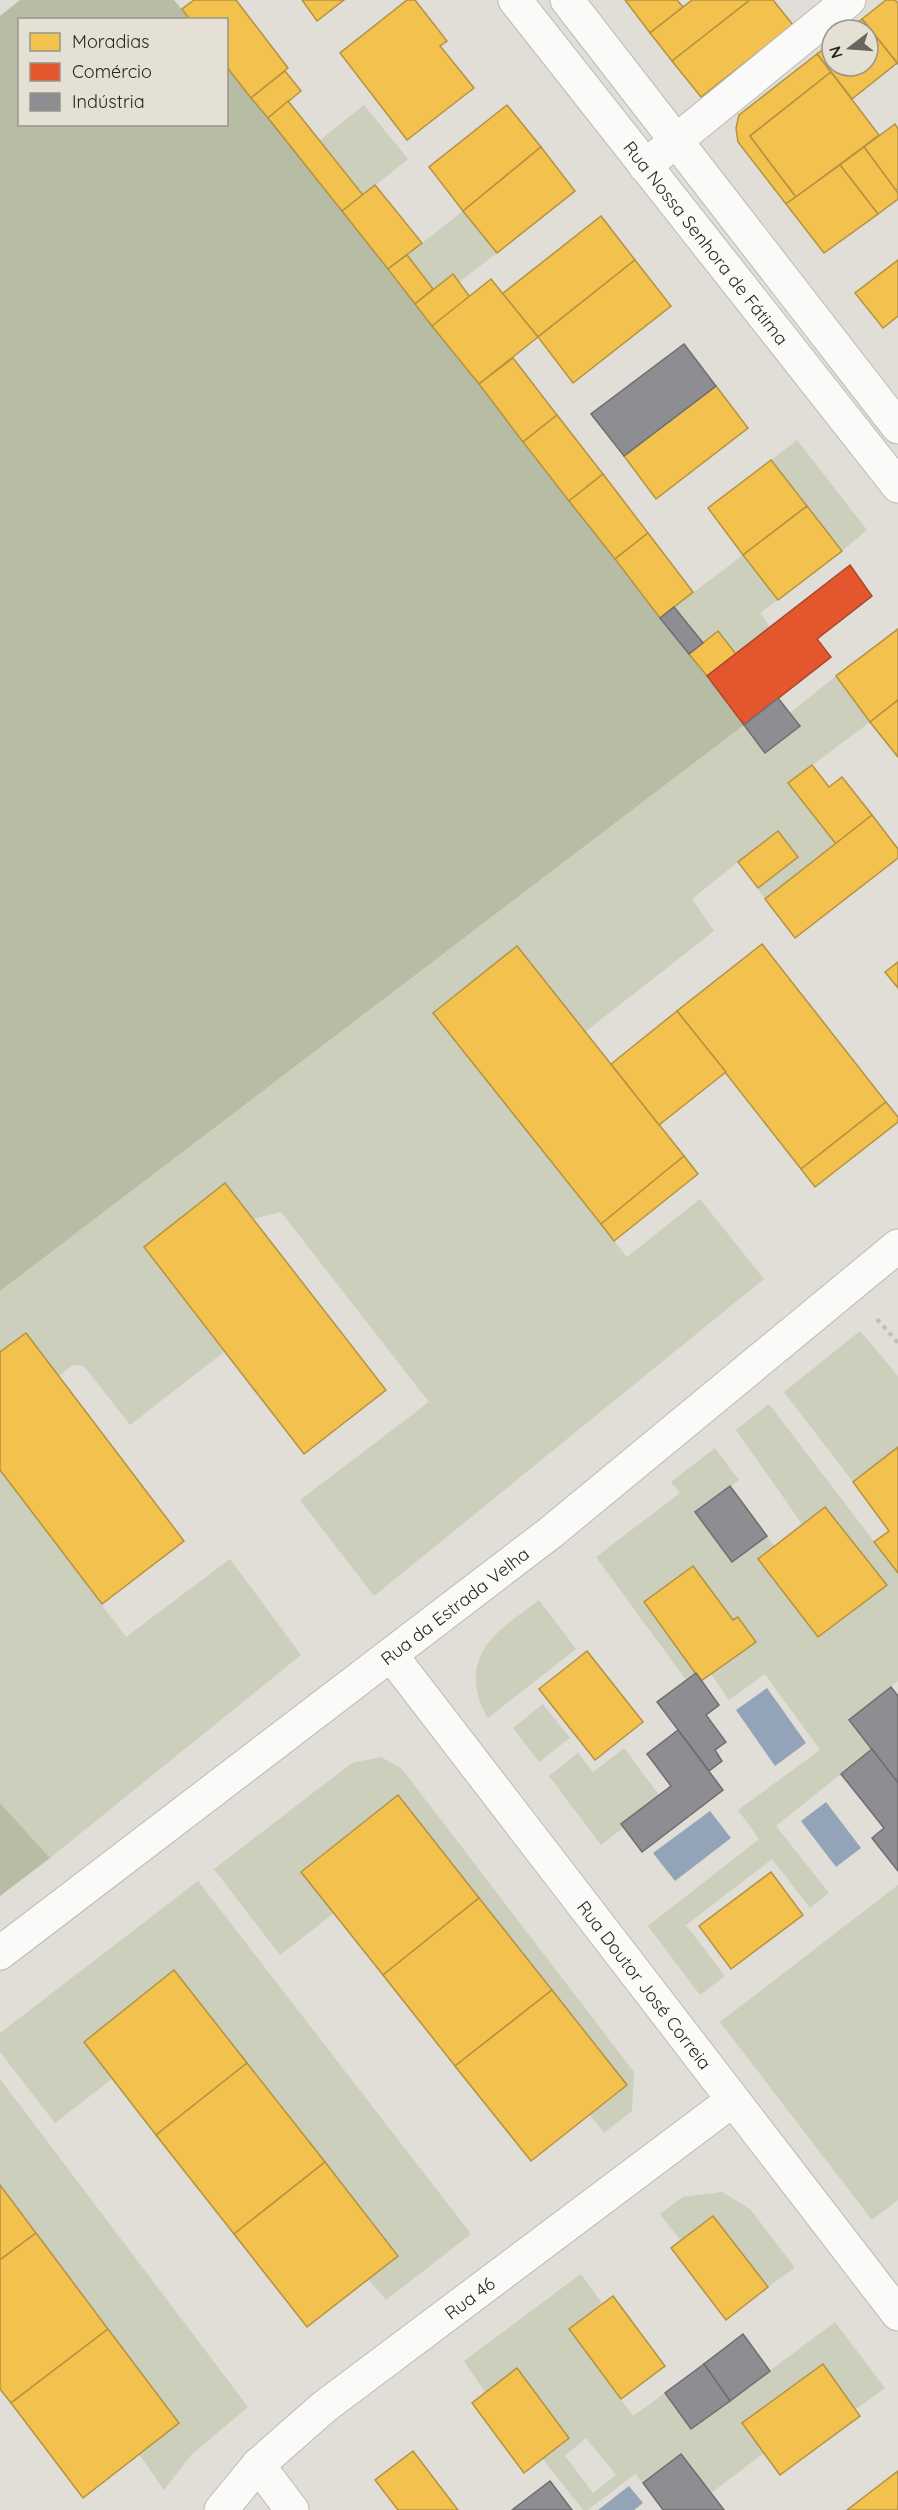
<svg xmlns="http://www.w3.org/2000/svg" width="898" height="2510" viewBox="0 0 898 2510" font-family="Quicksand,sans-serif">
<rect width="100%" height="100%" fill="#e0ded7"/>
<g fill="#cbcfbc" fill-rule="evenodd">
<path d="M364 105 408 159 363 195 319 141Z"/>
<path d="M463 211 497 253 459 282 452 274 433 289 407 255Z"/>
<path d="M797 440 867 530 842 551 771 460Z"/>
<path d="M743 555 778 600 760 613 770 627 736 654 718 631 703 643 674 607Z"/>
<path d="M836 676 870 722 788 783 836 844 765 899 738 862 692 899 714 931 585 1032 517 946 433 1013 627 1257 700 1199 764 1279 374 1596 300 1500 429 1402 281 1212 253 1219 225 1183 144 1247 224 1352 130 1425 84 1366 73 1365 59 1376 26 1333 0 1352V1291L744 725 766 753 800 727 790 713Z"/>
<path d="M860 1331 898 1376V1447L853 1482 784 1392Z"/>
<path d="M769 1404 898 1573V1681L850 1720 872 1749 776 1826 829 1893 810 1908 772 1859 686 1925 725 1976 700 1995 648 1926 759 1839 738 1810 820 1750 765 1674 729 1700 711 1674 755 1641 738 1617 733 1620 693 1566 644 1602 696 1673 686 1680 596 1557 680 1493 671 1482 715 1448 739 1480 696 1512 767 1536 774 1546 758 1560 818 1637 886 1585 825 1507 802 1524 736 1430Z"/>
<path d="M0 1470 126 1637 230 1559 301 1655 50 1858 0 1803Z"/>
<path d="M539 1600 576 1649 488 1718C481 1707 477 1696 476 1682 474 1641 510 1623 539 1600Z"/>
<path d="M543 1704 570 1738 539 1762 513 1728Z"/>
<path d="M624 1748 659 1795 621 1824 623 1828 601 1845 549 1776 578 1753 593 1772Z"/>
<path d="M381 1757 402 1769 634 2072 632 2111 604 2133 590 2115 627 2085 398 1795 301 1872 334 1913 280 1955 214 1869 352 1763Z"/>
<path d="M198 1881 471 2234 386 2300 368 2279 397 2255 174 1971 84 2042 112 2079 55 2123 0 2052V2033Z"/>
<path d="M898 1885V2200L872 2220 720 2022Z"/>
<path d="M0 2079 248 2407 191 2455 164 2490 139 2454 179 2423 0 2185Z"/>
<path d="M722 2192 750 2209 795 2268 768 2287 713 2216 681 2241 660 2214 683 2197Z"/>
<path d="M581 2274 602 2303 569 2329 633 2416 665 2393 692 2429 835 2322 885 2388 856 2409 823 2364 743 2423 764 2453 711 2493 681 2454 643 2483 635 2474 588 2510H583L542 2458 569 2438 518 2368 485 2392 464 2361ZM586 2438 616 2475 593 2493 565 2456Z"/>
</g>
<g fill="#b7bca4">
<path d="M20 0H174L190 19 20 20V124H226L227 66 479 384 744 725 0 1291V16Z"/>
<path d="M0 1803 50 1858 0 1896Z"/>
</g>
<g fill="#93a4b8">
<path d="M767 1688 806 1743 775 1766 736 1710Z"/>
<path d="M826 1802 861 1848 836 1867 801 1821Z"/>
<path d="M710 1811 731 1838 675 1881 653 1853Z"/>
<path d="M629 2486 643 2503 634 2510H598Z"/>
</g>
<g fill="#f2c14e" stroke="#b59240" stroke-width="1.5">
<path d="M194 0H236L288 68 251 98 226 66V20H190L182 9Z"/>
<path d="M302 0H344L317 21Z"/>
<path d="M407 0H415L447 41 440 46 474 88 407 140 340 53Z"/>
<path d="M625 0H677L683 7 650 33Z"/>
<path d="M692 0H750L672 61 650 33Z"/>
<path d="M750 0H773L793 25 701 97 672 61Z"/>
<path d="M886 0H895L898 3V64L862 19Z"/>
<path d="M862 19 897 63 852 99 817 54 832 43V66H868V30H848Z"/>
<path d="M817 54 831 72 750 136 796 197 786 204 738 142 736 128 739 115Z"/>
<path d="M285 71 301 91 268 118 251 98Z"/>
<path d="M831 72 879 135 796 197 750 136Z"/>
<path d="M288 101 363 195 342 211 268 118Z"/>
<path d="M507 105 541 147 463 211 429 167Z"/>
<path d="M895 124 898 129V189L896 191 864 147Z"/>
<path d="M541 147 575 191 497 253 463 211Z"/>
<path d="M864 147 898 193V199L878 214 840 165Z"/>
<path d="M840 165 878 214 824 253 786 204Z"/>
<path d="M375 185 422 243 388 269 342 211Z"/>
<path d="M601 216 635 260 538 337 502 294Z"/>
<path d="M407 255 433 289 415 304 388 269Z"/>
<path d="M635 260 671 306 573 383 538 337Z"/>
<path d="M898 260V316L883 328 855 293Z"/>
<path d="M453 274 470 297 432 326 415 304Z"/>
<path d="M491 279 538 337 479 384 432 326Z"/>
<path d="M513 358 557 415 523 442 479 384Z"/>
<path d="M716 386 748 428 656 499 624 456Z"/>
<path d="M557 415 603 474 569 501 523 442Z"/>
<path d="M771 460 807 506 743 555 708 508Z"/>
<path d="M603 474 648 533 615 559 569 501Z"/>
<path d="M807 506 842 551 778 600 743 555Z"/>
<path d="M648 533 693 592 660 618 615 559Z"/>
<path d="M898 629V700L870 722 836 676Z"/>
<path d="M718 631 736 654 707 676 689 654Z"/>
<path d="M898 700V757L870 722Z"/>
<path d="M812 765 829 787 842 777 872 815 836 844 788 783Z"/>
<path d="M872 815 898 849V858L795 938 765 899Z"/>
<path d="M778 831 798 857 758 888 738 862Z"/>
<path d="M762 944 886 1102 801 1169 677 1011Z"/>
<path d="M517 946 684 1156 601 1224 433 1013Z"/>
<path d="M898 962V988L885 972Z"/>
<path d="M677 1011 726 1072 659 1125 611 1064Z"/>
<path d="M886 1102 898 1117V1122L815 1187 801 1169Z"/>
<path d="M684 1156 698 1174 614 1241 601 1224Z"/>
<path d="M225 1183 386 1390 304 1454 144 1247Z"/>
<path d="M26 1333 184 1541 102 1604 0 1470V1352Z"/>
<path d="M898 1447V1573L874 1542 889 1531 853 1482Z"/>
<path d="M825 1507 887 1585 818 1637 758 1559Z"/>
<path d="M693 1566 733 1620 738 1617 756 1642 701 1681 644 1602Z"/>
<path d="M587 1651 643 1722 595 1760 539 1689Z"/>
<path d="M398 1795 479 1898 383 1975 301 1872Z"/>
<path d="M771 1872 803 1915 731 1969 699 1926Z"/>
<path d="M479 1898 552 1990 455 2066 383 1975Z"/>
<path d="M174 1970 247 2063 156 2135 84 2042Z"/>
<path d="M552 1990 627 2085 531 2161 455 2066Z"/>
<path d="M247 2063 325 2162 234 2234 156 2135Z"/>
<path d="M325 2162 398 2256 307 2327 234 2234Z"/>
<path d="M0 2185 36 2233 0 2260Z"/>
<path d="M713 2216 768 2287 726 2320 671 2248Z"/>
<path d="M36 2233 108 2329 11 2403 0 2389V2260Z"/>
<path d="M613 2296 665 2366 621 2399 569 2329Z"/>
<path d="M108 2329 179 2423 83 2498 11 2403Z"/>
<path d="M823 2364 860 2416 780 2475 742 2423Z"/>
<path d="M517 2368 569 2438 524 2473 472 2403Z"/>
<path d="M413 2451 458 2510H398L375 2480Z"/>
<path d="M898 2471V2510H847L873 2490Z"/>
</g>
<path fill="#e4572e" stroke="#ab482a" stroke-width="1.5" d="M850 565 872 596 817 639 831 657 744 725 707 676Z"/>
<g fill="#8d8d92" stroke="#6e6e70" stroke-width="1.5">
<path d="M684 344 716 386 624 456 591 414Z"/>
<path d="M674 607 703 643 689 654 660 618Z"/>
<path d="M778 698 800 726 765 753 744 725Z"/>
<path d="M730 1486 767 1536 732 1562 695 1512Z"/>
<path d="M696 1673 719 1705 706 1715 726 1742 715 1750 722 1761 709 1771 657 1702Z"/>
<path d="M891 1687 898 1696V1783L849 1720Z"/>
<path d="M678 1730 723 1790 642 1852 621 1824 671 1786 647 1754Z"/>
<path d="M872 1749 898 1783V1871L872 1838 884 1828 841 1774Z"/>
<path d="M743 2334 770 2371 730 2401 704 2364Z"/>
<path d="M704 2364 730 2401 691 2429 665 2393Z"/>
<path d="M681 2454 711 2493 724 2510H663L658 2503 643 2483Z"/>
<path d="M550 2481 572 2510H512Z"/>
</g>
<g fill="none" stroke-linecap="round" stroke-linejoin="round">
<defs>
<g id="minor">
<path d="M645 166 849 0"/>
<path id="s1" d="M391 1655 898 2314"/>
<path d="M258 2465 292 2510"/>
<path id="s2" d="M221 2510 258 2465 324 2407 733 2100"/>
</g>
<g id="tertiary">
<path id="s3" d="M515 0 898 486"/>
<path d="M567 0 898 427"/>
<path id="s4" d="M0 1953 550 1533 898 1246"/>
</g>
</defs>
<use href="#minor" stroke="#bcbab5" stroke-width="35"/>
<use href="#tertiary" stroke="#bcbab5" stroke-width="35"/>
<path stroke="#bebebc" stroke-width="4" stroke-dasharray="4.5 4.5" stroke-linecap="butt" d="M877 1319 898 1343"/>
<use href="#minor" stroke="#fafaf9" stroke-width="33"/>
<use href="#tertiary" stroke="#fafaf9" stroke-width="33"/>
</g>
<g text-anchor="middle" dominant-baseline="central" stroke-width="6" stroke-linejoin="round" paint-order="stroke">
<g font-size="18" fill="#262520" stroke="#e4e0d3">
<text stroke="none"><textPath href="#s3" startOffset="309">Rua Nossa Senhora de Fátima</textPath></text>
<text stroke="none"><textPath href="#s4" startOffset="572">Rua da Estrada Velha</textPath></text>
<text stroke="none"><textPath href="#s1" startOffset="416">Rua Doutor José Correia</textPath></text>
<text stroke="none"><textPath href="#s2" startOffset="328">Rua 46</textPath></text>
</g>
</g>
<rect x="18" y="18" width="210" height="108" fill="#e4e0d3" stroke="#98958b" stroke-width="1.5"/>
<rect x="30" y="33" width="30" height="18" fill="#f2c14e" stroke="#98958b" stroke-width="1.5"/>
<text x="72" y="48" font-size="18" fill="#262520">Moradias</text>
<rect x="30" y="63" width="30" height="18" fill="#e4572e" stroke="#98958b" stroke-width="1.5"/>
<text x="72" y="78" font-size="18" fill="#262520">Comércio</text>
<rect x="30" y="93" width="30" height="18" fill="#8d8d92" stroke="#98958b" stroke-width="1.5"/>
<text x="72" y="108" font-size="18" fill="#262520">Indústria</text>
<g transform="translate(850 48) rotate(253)"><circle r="28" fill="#e4e0d3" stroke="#98958b" stroke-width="1.5"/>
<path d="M0-4.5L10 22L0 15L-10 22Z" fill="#676660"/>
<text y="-9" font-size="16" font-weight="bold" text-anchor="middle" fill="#262520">N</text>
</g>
</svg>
